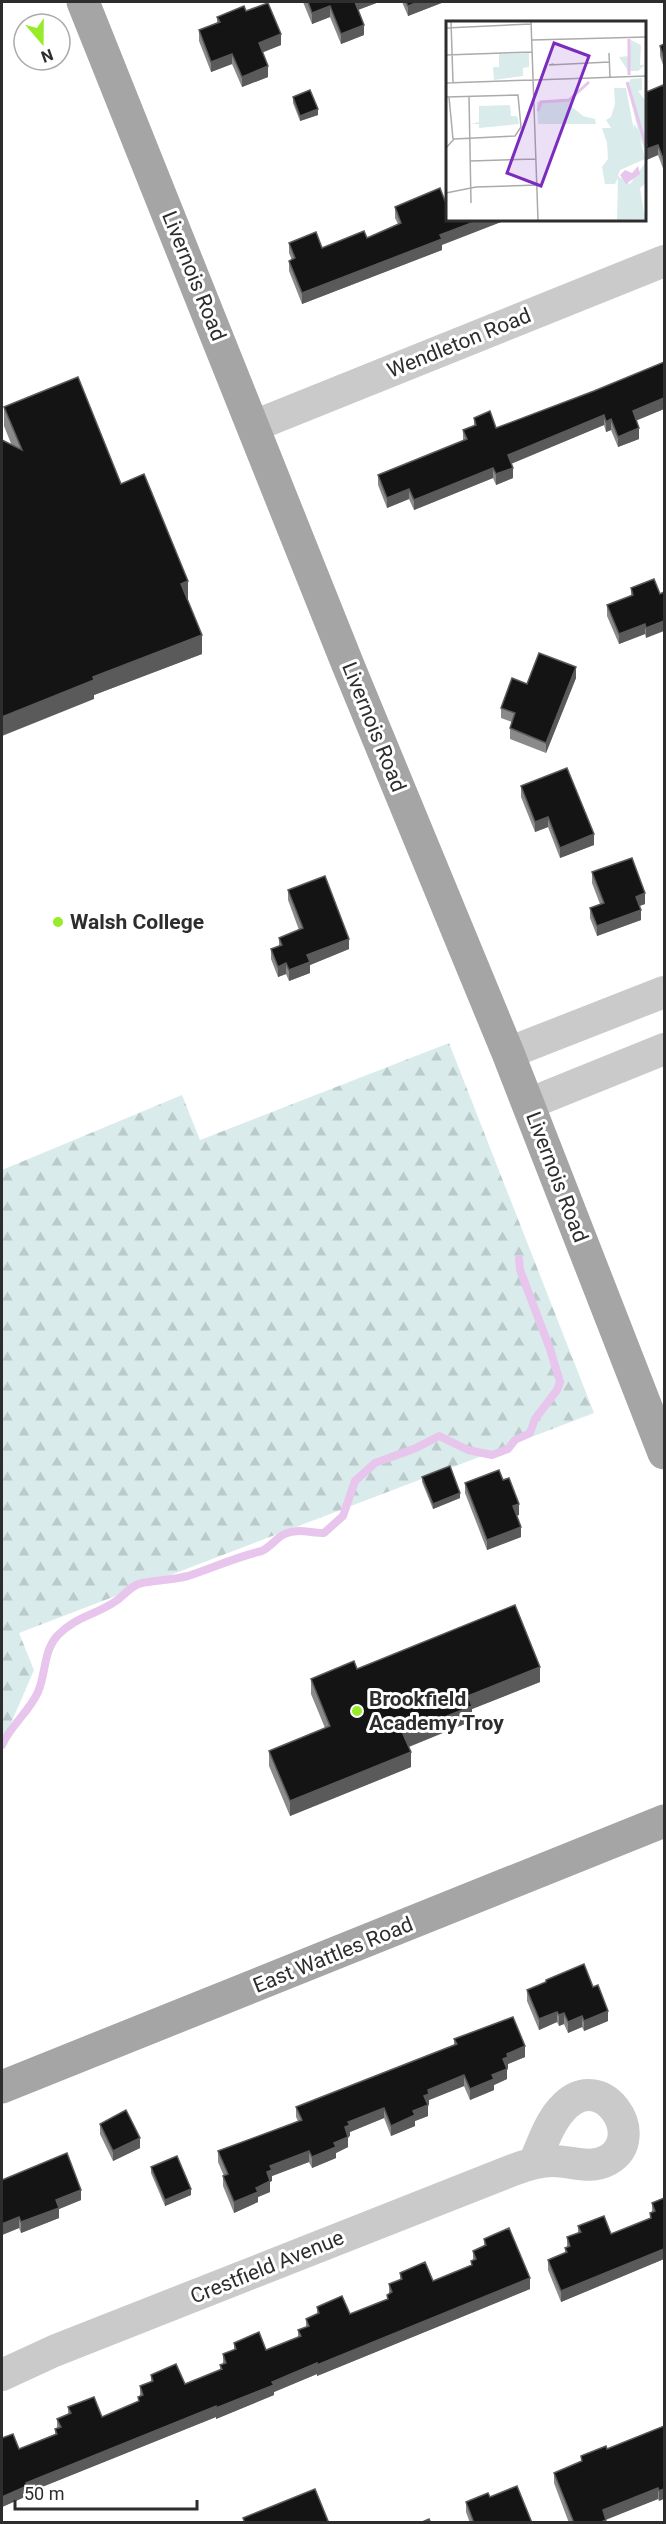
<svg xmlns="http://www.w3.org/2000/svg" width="666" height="2524" viewBox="0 0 666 2524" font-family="Roboto,sans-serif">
<defs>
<pattern id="forest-firs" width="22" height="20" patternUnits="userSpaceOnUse" patternTransform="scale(1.5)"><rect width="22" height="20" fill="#daebeb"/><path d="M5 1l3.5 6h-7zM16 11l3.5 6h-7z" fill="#bbcaca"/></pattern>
</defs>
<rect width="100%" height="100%" fill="#fff"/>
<path fill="url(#forest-firs)" d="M449 1043 594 1413 19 1633 34 1670 2 1744V1170L182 1095 200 1140Z"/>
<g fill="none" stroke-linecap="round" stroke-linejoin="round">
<path stroke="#e8c5ec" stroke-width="8" d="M2 1745C11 1725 29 1712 38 1692 46 1674 43 1652 57 1636 76 1616 96 1615 116 1601 125 1595 131 1585 142 1583 157 1580 172 1580 188 1576 213 1568 236 1557 262 1551 270 1547 274 1541 281 1536 295 1527 309 1533 324 1533L343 1516 355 1481 375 1463 416 1448 439 1436 468 1450 492 1455 508 1449 515 1440 530 1433 535 1419 557 1390 560 1382 550 1349 520 1270 519 1259"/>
<g stroke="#cacaca" stroke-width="32">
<path d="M254 426 664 261"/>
<path d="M508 1053 664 992"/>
<path d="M528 1104 664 1049"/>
<path d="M2 2375 54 2351 513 2170C526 2165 539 2161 553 2161 572 2161 590 2170 608 2160 649 2137 601 2065 562 2109 549 2123 542 2145 534 2163"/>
</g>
<g stroke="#a5a5a5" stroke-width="33">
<path d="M83 2 348 665 508 1053 664 1453"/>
<path d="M2 2087 664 1821"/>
</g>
</g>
<g fill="#8a8a8a">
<path d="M303 2H379L358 10 364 35 341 44 330 17 312 24Z"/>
<path d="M402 2H444L408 16Z"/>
<path d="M246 11 281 45 262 52 268 77 242 87 232 64 211 72 199 41V30L217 23V17Z"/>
<path d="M664 44V68L660 56V46Z"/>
<path d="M664 88V171L658 155 644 161V93Z"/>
<path d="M293 97 318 115 300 121 293 103Z"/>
<path d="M395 207 442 245V250L302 304 289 271V261L292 260 289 253V243L322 248 367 238 398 224 395 218Z"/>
<path d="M4 407 121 484 188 600 202 654 94 695V699L12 446 4 426Z"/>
<path d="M664 409 636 420 639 439 618 447 611 430 606 432 604 425 511 464 513 478 496 485 493 478 414 510 409 499 387 508 378 485V475L463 441V430L474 426V418L496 428Z"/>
<path d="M654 579 646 638 645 634 619 644 607 616V605L631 596V588Z"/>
<path d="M576 678 546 753 510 739V728L512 722 501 718V708L527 684Z"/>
<path d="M521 786 594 845 560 858 548 827 535 832 521 797Z"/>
<path d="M592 872 645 904 640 906 641 920 597 936 590 918V908L600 904 592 883Z"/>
<path d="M288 890 349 949 310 965V973L289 981 286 974 278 977 271 959V949L279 946V938L299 930 288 900Z"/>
<path d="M422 1477 460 1498 433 1509 422 1482Z"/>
<path d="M465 1483 519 1515H517L521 1537 487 1550 465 1493Z"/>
<path d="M357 1669 540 1682 472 1709V1721L409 1747 411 1767 290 1816 269 1766V1751L325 1728 311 1694V1679Z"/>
<path d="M546 1980 593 1987 608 2021 584 2031 582 2027 568 2033 564 2024 559 2026 557 2022 539 2030 527 2001V1990L546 1982Z"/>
<path d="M454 2039 525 2057 508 2064V2068L507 2069V2079L494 2085V2090L470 2100 464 2086 429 2100V2104L428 2105V2116L415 2121V2126L391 2136 384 2118 350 2132V2136L348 2137V2147L336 2153V2158L312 2168 309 2162 272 2176V2181H270V2192L258 2197V2202L234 2213 223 2186V2176H224L218 2162V2151L298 2121 296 2117V2107L454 2045Z"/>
<path d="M100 2124 140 2148 113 2161 100 2134Z"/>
<path d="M151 2167 191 2195 165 2206 151 2173Z"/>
<path d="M2 2180 81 2200 59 2209V2218L21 2233 19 2228 2 2235Z"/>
<path d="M663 2191H664V2259L561 2302 548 2270V2260L565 2253V2248L567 2247V2237L578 2233V2226L611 2234 650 2218V2213H652V2203L663 2198Z"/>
<path d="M484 2239 530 2289 317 2376V2374L274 2392V2395L216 2419V2417L27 2493V2496L2 2507V2438L19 2449 55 2434V2429L57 2428V2419L68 2414V2407L102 2417 138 2402V2397L140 2396V2386L151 2382V2375L185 2384 220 2370V2365L223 2364V2354L234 2350V2343L266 2350 298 2337V2330L306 2327V2319L317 2314V2307L350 2314 387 2299V2295L389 2294V2284L400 2280V2273L433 2281 471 2266V2261L473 2260V2251L484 2246Z"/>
<path d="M664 2426 659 2501 658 2499 606 2519V2523H569L554 2483V2473L581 2462V2456L607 2449Z"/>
<path d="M490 2497 532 2523H470L466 2512V2502Z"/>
</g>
<g fill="#5a5a5a">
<path d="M355 2H379L355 11Z"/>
<path d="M418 2H444L408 16V6Z"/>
<path d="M330 6V17L312 24V13Z"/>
<path d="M364 25V35L341 44V34Z"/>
<path d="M281 34V45L259 54V43Z"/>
<path d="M232 54V64L211 72V62Z"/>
<path d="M268 66V77L242 87V77Z"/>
<path d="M318 109V115L300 121V116Z"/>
<path d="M658 145V155L644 161V150Z"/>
<path d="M482 219H509L442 245V250L302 304V293L440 235Z"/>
<path d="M664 398V409L633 422V411Z"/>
<path d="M604 415V425L508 465V455Z"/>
<path d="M611 419V430L606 432V422Z"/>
<path d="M639 428V439L618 447V437Z"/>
<path d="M493 468V478L414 510V500Z"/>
<path d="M513 468V478L496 485V474Z"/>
<path d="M409 489V499L387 508V498Z"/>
<path d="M188 581V600L181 603V584Z"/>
<path d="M664 621V631L646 638V628Z"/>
<path d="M645 624V634L619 644V634Z"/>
<path d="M202 635V654L94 695V699L2 736V717L93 677Z"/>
<path d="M576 667V678L546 753V743Z"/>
<path d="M548 817V827L535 832V822Z"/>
<path d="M594 834V845L560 858V848Z"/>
<path d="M645 893V904L636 907V897Z"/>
<path d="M641 910V920L597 936V926Z"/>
<path d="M349 939V949L310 965V973L289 981V970L307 955Z"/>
<path d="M286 963V974L278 977V967Z"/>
<path d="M460 1493V1498L433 1509V1504Z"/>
<path d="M519 1504V1515L513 1517V1506Z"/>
<path d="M521 1527V1537L487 1550V1540Z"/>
<path d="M540 1667V1682L472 1709V1721L403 1749V1734L468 1696Z"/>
<path d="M411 1752V1767L290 1816V1801Z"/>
<path d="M608 2011V2021L584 2031V2021Z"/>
<path d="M557 2012V2022L539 2030V2019Z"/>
<path d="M564 2013V2024L559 2026V2015Z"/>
<path d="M582 2016V2027L568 2033V2022Z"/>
<path d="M525 2046V2057L508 2064V2068L503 2070V2059L507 2054Z"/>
<path d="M507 2069V2079L494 2085V2090L470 2100V2089L492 2075Z"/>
<path d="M464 2075V2086L429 2100V2104L424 2106V2096L428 2090Z"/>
<path d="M428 2105V2116L415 2121V2126L391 2136V2126L413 2111Z"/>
<path d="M384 2108V2118L350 2132V2136L345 2138V2127L348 2122Z"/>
<path d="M348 2137V2147L336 2153V2158L312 2168V2157L334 2143Z"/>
<path d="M140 2138V2148L113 2161V2151Z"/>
<path d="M309 2151V2162L272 2176V2181L267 2183V2172L270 2166Z"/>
<path d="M270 2181V2192L258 2197V2202L234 2213V2202L256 2188Z"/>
<path d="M191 2189V2195L165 2206V2200Z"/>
<path d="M81 2190V2200L59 2209V2218L21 2233V2222L56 2200Z"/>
<path d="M19 2217V2228L2 2235V2224Z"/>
<path d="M664 2249V2259L561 2302V2291Z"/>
<path d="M530 2278V2289L317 2376V2365Z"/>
<path d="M317 2363V2374L274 2392V2395L216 2419V2408L272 2382Z"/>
<path d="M216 2406V2417L27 2493V2496L2 2507V2497L26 2483Z"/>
<path d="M658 2488V2499L603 2521V2510Z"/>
<path d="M664 2489V2499L659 2501V2491Z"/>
</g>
<g fill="#141414" stroke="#5a5a5a" stroke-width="1.5">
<path d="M308 2H355L364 25 341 34 330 6 312 13Z"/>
<path d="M406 2H418L408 6Z"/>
<path d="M268 3 281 34 259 43 268 66 242 77 232 54 211 62 199 30 220 22 217 17 244 6 246 11Z"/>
<path d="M664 44V58L660 46Z"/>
<path d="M663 85 664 88V161L658 145 644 150V116L646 115 644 109V93Z"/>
<path d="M310 90 318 109 300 116 293 97Z"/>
<path d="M440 188 445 201H447V219H482L440 235 442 239 302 293 289 261 295 258 289 243 316 232 322 248 364 231 367 238 401 223 395 207Z"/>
<path d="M664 362V398L633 411 639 428 618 437 611 419 606 422 604 415 508 455 513 468 496 474 493 468 414 500 409 489 387 498 378 475 467 439 463 430 476 425 474 418 490 411 496 428 594 391Z"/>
<path d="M78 377 121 484 144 474 188 581 181 584 202 635 93 677 94 680 2 717V440L22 450 4 407Z"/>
<path d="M654 579 660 594 664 592V621L646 628 645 624 619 634 607 605 633 595 631 588Z"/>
<path d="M539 653 576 667 546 743 510 728 515 713 501 708 512 678 527 684Z"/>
<path d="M567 768 594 834 560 848 548 817 535 822 521 786Z"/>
<path d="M632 858 645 893 636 897 641 910 597 926 590 908 604 903 592 872Z"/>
<path d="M325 876 349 939 307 955 310 962 289 970 286 963 278 967 271 949 282 945 279 938 303 928 288 890Z"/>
<path d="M450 1466 460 1493 433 1504 422 1477Z"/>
<path d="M499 1470 503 1480 509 1478 519 1504 513 1506 521 1527 487 1540 465 1483Z"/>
<path d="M515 1605 540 1667 468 1696 472 1706 403 1734 411 1752 290 1801 269 1751 330 1726 311 1679 354 1661 357 1669Z"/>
<path d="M584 1964 593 1987 598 1985 608 2011 584 2021 582 2016 568 2022 564 2013 559 2015 557 2012 539 2019 527 1990 546 1982V1980Z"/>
<path d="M513 2017 525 2046 507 2054 508 2057 503 2059 507 2069 492 2075 494 2079 470 2089 464 2075 428 2090 429 2094 424 2096 428 2105 413 2111 415 2115 391 2126 384 2108 348 2122 350 2125 345 2127 348 2137 334 2143 336 2147 312 2157 309 2151 270 2166 272 2170 267 2172 270 2181 256 2188 258 2192 234 2202 223 2176 228 2174 218 2151 302 2120 296 2107 457 2044 454 2039Z"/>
<path d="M126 2110 140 2138 113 2151 100 2124Z"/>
<path d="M67 2153 81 2190 56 2200 59 2208 21 2222 19 2217 2 2224V2180Z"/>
<path d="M177 2156 191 2189 165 2200 151 2167Z"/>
<path d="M664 2198V2249L561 2291 548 2260 567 2252 565 2248 570 2246 567 2237 581 2232 578 2226 604 2216 611 2234 651 2218 650 2213 655 2211 652 2203Z"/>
<path d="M509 2228 530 2278 317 2365V2363L272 2382 274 2385 216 2408V2406L26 2483 27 2486 2 2497V2438L13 2434 19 2449 57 2434 55 2429 61 2427 57 2419 71 2413 68 2407 94 2397 102 2417 139 2401 138 2397 143 2395 140 2386 153 2381 151 2375 176 2364 185 2384 222 2369 220 2365 226 2363 223 2354 236 2349 234 2343 259 2332 266 2350 301 2336 298 2330 309 2326 306 2319 319 2313 317 2307 342 2296 350 2314 388 2299 387 2295 392 2292 389 2284 402 2279 400 2273 425 2262 433 2281 472 2265 471 2261 476 2259 473 2251 486 2245 484 2239Z"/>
<path d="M664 2426V2489L659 2491 658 2488 603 2510 606 2520 599 2523H574L554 2473 582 2461 581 2456 606 2446 607 2449Z"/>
<path d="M517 2486 532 2523H474L466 2502 488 2493 490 2497Z"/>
<path d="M315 2489 328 2521 324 2523H245L243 2518Z"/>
<path d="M429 2519 431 2523H420Z"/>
</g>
<g fill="#98eb28" stroke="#fff" stroke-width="2">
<circle cx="58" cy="922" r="6"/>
<circle cx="357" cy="1711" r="6"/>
</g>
<g text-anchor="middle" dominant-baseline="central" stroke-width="6" stroke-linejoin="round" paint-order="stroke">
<g font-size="21" fill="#2d2d2d" stroke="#fff">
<text transform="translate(194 276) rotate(68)">Livernois Road</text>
<text transform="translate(459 343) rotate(-22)">Wendleton Road</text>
<text transform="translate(374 727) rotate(68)">Livernois Road</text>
<text transform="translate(557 1177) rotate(69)">Livernois Road</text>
<text transform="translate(333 1955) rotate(-22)">East Wattles Road</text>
<text transform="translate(267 2267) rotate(-22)">Crestfield Avenue</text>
</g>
<g font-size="21" font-weight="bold" fill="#2d2d2d" stroke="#fff" text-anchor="start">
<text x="70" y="922">Walsh College</text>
<text x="369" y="1699">Brookfield<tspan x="369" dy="24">Academy Troy</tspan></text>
</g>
</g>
<g transform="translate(446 21)">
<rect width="200" height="200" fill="#fff"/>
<path d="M83 32V46L77 47V55L48 59 47 46H53V33ZM64 84 65 95H71L73 103 33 107V103H25L33 101V85Z" fill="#daebeb"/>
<path d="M196 57V69L192 70 199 79V130L194 117 199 138 174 149 172 155 184 163 199 142V163L194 167 199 198 171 199 172 157 169 163H159L156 146 162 138 161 122 166 114 173 108 187 110 188 103 192 109 181 64 185 58ZM168 67H180L183 83H169ZM128 74 126 86 137 95 149 98 150 103H92L91 81 125 80Z" fill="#daebeb"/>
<path d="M185 19 195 24 194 44H199L192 50H182L173 36 182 35ZM169 83H183L188 110 181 113 173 108 161 122 156 107H165L160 99 165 96Z" fill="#daebeb"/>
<path d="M192 145 194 153 180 163 174 154 179 149 186 152Z" fill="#e8c5ec"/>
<path fill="none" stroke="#e8c5ec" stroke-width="3" d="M183 18V54M181 61 200 125M92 90 95 81 123 79 143 61"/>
<path fill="none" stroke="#ababab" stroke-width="1.5" d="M5 0 7 62M85 0 92 199M0 7 85 3M86 19 200 16M163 32 164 56M0 34 86 31M108 43 103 44 163 41M88 59 200 55M0 62 87 59M23 75 25 182M0 76 72 74 75 106 69 115 8 118 0 127M3 76 7 118M24 140 90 138M0 172 30 166 91 164"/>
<path fill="#7b2cbf" fill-opacity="0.15" stroke="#7b2cbf" stroke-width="3" d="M108 22 143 35 95 165 61 152Z"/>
<rect width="200" height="200" fill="none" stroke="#2d2d2d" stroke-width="3"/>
</g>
<rect width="666" height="2524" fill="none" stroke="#2d2d2d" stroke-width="6"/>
<g transform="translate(42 42) rotate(160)"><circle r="28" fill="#ffffff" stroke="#ababab" stroke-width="1.5"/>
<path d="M0-4.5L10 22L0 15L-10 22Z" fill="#98eb28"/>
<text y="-9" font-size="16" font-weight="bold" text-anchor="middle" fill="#2d2d2d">N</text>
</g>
<path d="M15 2500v9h182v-9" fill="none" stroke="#2d2d2d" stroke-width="3"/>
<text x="24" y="2500" font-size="18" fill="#2d2d2d" stroke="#ffffff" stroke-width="4.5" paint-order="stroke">50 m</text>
</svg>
